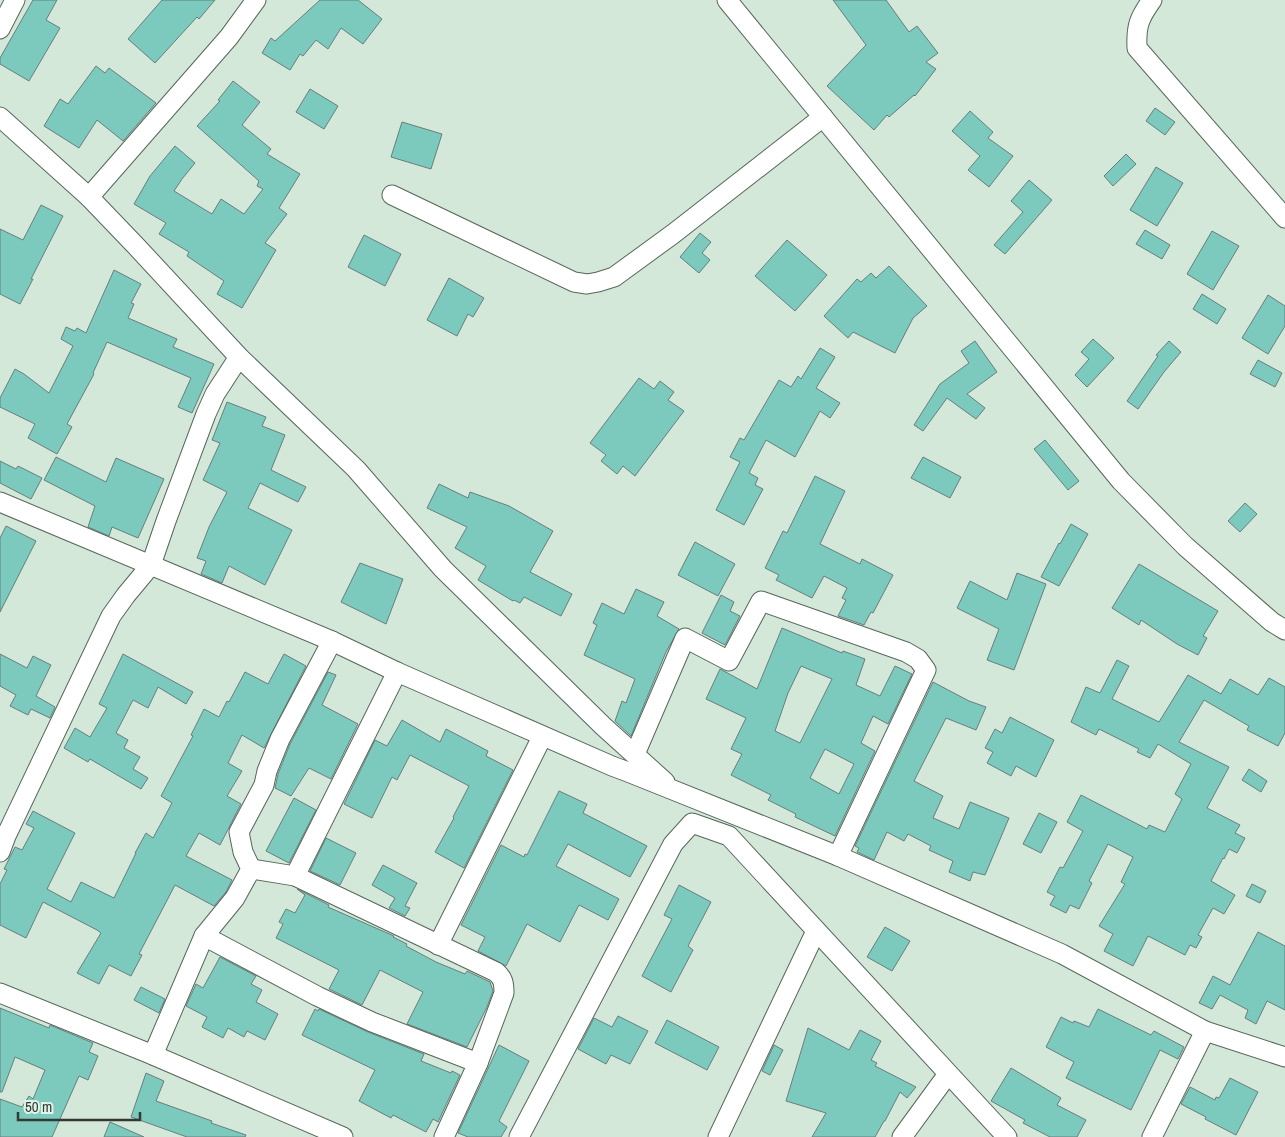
<svg xmlns="http://www.w3.org/2000/svg" width="1285" height="1137" viewBox="0 0 1285 1137" font-family="'Archivo Narrow',sans-serif">
<rect width="100%" height="100%" fill="#d4e8d9"/>
<g fill="#7cc9be" stroke="#677f7c" fill-rule="evenodd">
<path d="M33 0H57L46 20 60 28 29 81 0 64V58Z"/>
<path d="M162 0H215L199 19 197 17 155 63 128 39Z"/>
<path d="M320 0H358L382 19 363 44 341 28 328 49 316 40 303 56 300 54 290 70 262 53 271 38 275 41Z"/>
<path d="M833 0H886L909 32 917 26 938 53 926 62 936 69 915 96 914 95 889 117 887 115 874 130 827 86 866 45Z"/>
<path d="M96 66 105 73 109 68 156 103 123 141 97 120 79 148 44 126 60 99 68 104Z"/>
<path d="M233 81 260 102 242 125 271 149 267 154 300 174 279 208 287 214 265 243 276 250 242 308 217 294 224 281 187 256 189 252 159 234 166 223 134 204 150 176 175 146 195 163 182 179 174 191 212 214 221 199 244 214 263 189 257 186 259 181 197 126 220 101 218 100Z"/>
<path d="M310 89 338 106 324 129 296 112Z"/>
<path d="M1155 108 1175 122 1165 135 1146 121Z"/>
<path d="M970 111 993 132 988 138 1013 156 989 187 968 170 980 156 952 131Z"/>
<path d="M402 122 442 134 431 169 391 157Z"/>
<path d="M1126 154 1136 164 1113 186 1104 176Z"/>
<path d="M1156 167 1183 183 1157 226 1130 210Z"/>
<path d="M1029 180 1052 200 1005 254 994 245 1023 212 1011 201Z"/>
<path d="M41 205 63 216 31 279H33L20 304 0 294V229L23 240Z"/>
<path d="M1145 230 1170 245 1162 259 1136 244Z"/>
<path d="M1212 231 1239 246 1213 290 1187 274Z"/>
<path d="M700 233 711 242 702 253 710 260 699 273 680 257Z"/>
<path d="M364 235 401 254 385 286 348 267Z"/>
<path d="M787 240 827 275 795 311 755 276Z"/>
<path d="M889 266 927 306 913 318 895 353 853 332 848 338 824 316 857 279 861 282 871 273 876 278Z"/>
<path d="M114 270 141 284 131 303 134 304 128 318 177 339 173 347 214 364 192 413 178 407 191 378 107 342 93 373 94 374 67 424 72 427 57 454 28 438 35 424 0 407V398L15 369 24 374 49 393 73 346 61 339 66 327 75 331 77 328 86 333Z"/>
<path d="M449 278 484 298 473 317 468 314 457 336 427 320Z"/>
<path d="M1202 294 1226 309 1217 324 1193 309Z"/>
<path d="M1268 295 1285 306V326L1268 354 1242 338Z"/>
<path d="M1093 339 1114 358 1087 387 1075 375 1089 359 1081 352Z"/>
<path d="M975 341 997 372 967 394 985 408 976 419 947 398 923 431 914 425 940 384 969 363 961 351Z"/>
<path d="M1169 341 1181 352 1164 372 1138 409 1127 401 1158 356 1156 355Z"/>
<path d="M820 348 835 357 816 388 840 403 830 418 820 411 795 457 766 440 749 473 758 478 755 485 763 489 744 525 716 510 740 462 730 457 740 438 744 440 779 380 791 387 798 376 801 379Z"/>
<path d="M1258 360 1282 373 1275 387 1250 374Z"/>
<path d="M639 378 654 389 660 381 674 392 668 400 684 411 635 476 623 466 617 474 601 461 606 455 590 443Z"/>
<path d="M227 402 266 417 262 426 285 435 271 470 306 487 298 502 260 483 248 508 292 530 265 585 229 566 222 583 201 574 206 561 197 558 209 527 227 492 203 480 220 443 212 440Z"/>
<path d="M1045 440 1079 481 1068 490 1034 449Z"/>
<path d="M56 457 106 482 116 458 164 479 138 538 112 527 109 536 88 527 95 506 44 480Z"/>
<path d="M923 457 961 477 950 498 911 478Z"/>
<path d="M0 461 16 469 18 466 42 478 31 499 0 483Z"/>
<path d="M815 476 845 491 820 544 860 564 862 559 893 575 873 613 871 612 864 625 838 616 846 600 842 598 847 588 824 576 812 598 776 580 779 575 765 568 783 531 787 533Z"/>
<path d="M439 484 468 498 470 492 509 506 553 531 530 572 572 594 561 616 524 597 520 603 514 600 513 601 478 580 486 566 455 548 467 527 427 508Z"/>
<path d="M1245 503 1257 514 1240 532 1228 521Z"/>
<path d="M1071 524 1088 534 1059 586 1041 577 1059 543 1060 544Z"/>
<path d="M6 526 36 541 0 612V538Z"/>
<path d="M695 542 735 564 718 596 678 575Z"/>
<path d="M360 563 403 579 386 624 341 602Z"/>
<path d="M1139 564 1218 611 1203 636 1207 638 1198 655 1177 644 1141 620 1139 625 1112 608Z"/>
<path d="M1017 573 1046 584 1014 670 987 660 999 629 957 608 970 581 1007 600Z"/>
<path d="M636 589 664 602 657 616 679 629 666 652 631 736 615 721 622 701 626 703 635 679 584 655 597 625 593 623 602 603 624 614Z"/>
<path d="M721 595 734 602 730 611 740 616 725 645 702 633Z"/>
<path d="M782 628 842 653 843 651 865 659 856 685 880 696 895 666 912 674 888 724 873 716 861 743 875 751 835 836 795 817 796 814 768 800 771 795 731 775 742 754 731 749 746 718 706 699 720 669 757 689ZM801 666 832 679 800 743 775 731 788 693ZM825 749 854 764 839 794 810 778Z"/>
<path d="M0 654 27 668 33 656 51 665 36 696 55 707 50 718 31 709 28 715 10 706 16 695 0 686Z"/>
<path d="M123 654 193 692 186 704 158 687 148 708 133 700 116 733 128 740 124 748 140 757 133 769 148 778 141 789 90 759 88 762 64 748 75 728 90 737 107 708 99 704Z"/>
<path d="M284 654 306 666 264 748 242 735 228 763 242 771 227 796 241 804 220 845 199 833 186 856 232 880 226 892 214 906 175 885 139 954 142 955 131 976 109 965 99 984 77 973 101 933 97 930 43 902 26 938 0 925V884L7 870 4 869 15 847 22 850 34 828 26 824 33 811 75 833 47 889 71 902 81 882 114 898 136 853H135L146 833 153 838 172 803 161 796 193 736 191 735 204 709 219 717 227 701 229 702 245 672 268 684Z"/>
<path d="M1117 660 1129 666 1112 699 1159 722 1188 675 1221 694 1230 679 1258 695 1269 678 1285 687V733L1278 746 1247 730 1249 726 1204 700 1179 742 1229 767 1207 808 1240 825 1235 833 1245 838 1237 853 1229 849 1224 859 1223 858 1211 881 1235 895 1224 914 1213 908 1198 935 1202 937 1196 948 1190 945 1185 955 1148 936 1133 966 1104 951 1113 934 1099 926 1125 884 1121 882 1133 857 1108 844 1089 881 1092 883 1079 909 1070 905 1066 913 1050 905 1055 896 1047 892 1060 867 1063 868 1083 831 1067 822 1081 795 1147 829 1149 825 1165 832 1182 799 1175 794 1191 764 1158 744 1150 758 1137 752 1139 749 1099 729 1096 735 1071 722 1086 687 1100 693Z"/>
<path d="M328 672 336 675 322 705 358 724 331 779 309 768 291 796 275 788 278 774 290 744Z"/>
<path d="M933 682 969 701 986 707 976 730 946 718 914 781 943 796 933 818 959 829 970 802 1009 818 985 875 973 872 970 881 949 872 953 861 929 850 931 846 908 834 904 841 887 832 874 860 857 852 859 848 855 846Z"/>
<path d="M1010 717 1054 740 1036 777 1016 766 1011 776 987 763 993 752 985 748 995 729 1002 733Z"/>
<path d="M402 720 440 742 446 729 488 751 486 756 513 770 464 868 435 852 454 818 453 817 469 786 410 755 397 780 392 777 372 818 344 804 375 740 387 746Z"/>
<path d="M1249 769 1267 781 1261 792 1242 780Z"/>
<path d="M559 791 587 804 583 813 647 846 630 877 568 844 556 866 619 899 608 920 579 905 560 942 527 924 506 966 478 951 485 937 461 925 501 845 524 857 525 854 527 855Z"/>
<path d="M294 798 316 810 289 863 266 851Z"/>
<path d="M1039 813 1057 822 1041 853 1023 844Z"/>
<path d="M326 838 356 853 340 885 310 871Z"/>
<path d="M383 865 417 883 405 906 410 908 405 916 389 908 395 898 372 885Z"/>
<path d="M1252 884 1266 891 1260 903 1246 896Z"/>
<path d="M679 885 711 902 688 946 693 950 671 992 642 976 672 919 664 915Z"/>
<path d="M297 889 329 905 328 907 394 936 393 937 407 944 406 946 436 962 465 974 467 971 490 982 493 991 487 1007 467 1047 407 1024 423 992 380 970 362 1005 329 989 339 970 276 938 283 924 279 922 286 909 295 913 305 895Z"/>
<path d="M885 927 910 941 892 971 867 957Z"/>
<path d="M1258 932 1285 946V1010L1267 1001 1256 1024 1245 1018 1248 1010 1220 995 1212 1009 1199 1003 1213 976 1230 985Z"/>
<path d="M220 957 256 976 251 984 262 990 256 1002 278 1014 265 1040 247 1031 244 1037 228 1028 223 1038 202 1027 207 1017 186 1006 196 984 203 988Z"/>
<path d="M141 987 165 999 159 1013 134 1000Z"/>
<path d="M0 1008 49 1028 50 1025 93 1043 89 1052 98 1056 88 1080 79 1076 52 1137H0V1099L22 1107 29 1096 33 1099 45 1070 15 1057 2 1092H0Z"/>
<path d="M315 1009 318 1011 319 1009 368 1032 424 1054 421 1061 451 1073 452 1071 460 1075 438 1122 433 1119 426 1132 393 1115 391 1118 359 1101 375 1070 302 1035Z"/>
<path d="M1098 1009 1151 1035 1154 1031 1184 1047 1178 1059 1160 1050 1131 1110 1066 1078 1074 1062 1046 1047 1061 1017 1073 1023 1074 1021 1089 1027Z"/>
<path d="M618 1016 648 1031 630 1064 611 1055 606 1064 578 1049 594 1018 612 1027Z"/>
<path d="M667 1020 719 1047 707 1070 655 1043Z"/>
<path d="M808 1028 849 1050 860 1030 881 1041 871 1060 877 1063 875 1066 916 1087 907 1098 900 1092 885 1121H884L875 1137H812L826 1113 786 1101Z"/>
<path d="M499 1045 529 1061 499 1121 507 1127 501 1137H468L458 1133Z"/>
<path d="M774 1045 783 1050 770 1075 762 1071Z"/>
<path d="M1011 1068 1061 1098 1057 1105 1086 1120 1077 1137H1050L1023 1123 1025 1120 991 1101Z"/>
<path d="M146 1073 164 1081 156 1101 212 1121 211 1123 246 1135 245 1137H187L131 1117Z"/>
<path d="M1230 1078 1258 1092 1236 1135 1205 1119 1206 1117 1181 1104 1190 1087 1215 1100 1216 1097 1219 1098Z"/>
<path d="M110 1122 144 1137H104Z"/>
</g>
<g fill="none" stroke-linecap="round" stroke-linejoin="round">
<defs>
<g id="minor">
<path d="M727 0 1121 481 1185 546 1272 622 1285 630"/>
<path d="M1152 0C1139 18 1136 26 1137 48L1285 218"/>
<path d="M0 29 15 0"/>
<path d="M0 117 89 197 136 246 239 357 356 469 443 569 603 726 665 782"/>
<path d="M392 195 574 282 587 284 598 282 614 277 673 234 823 117"/>
<path d="M89 197 229 37 256 0"/>
<path d="M0 502 332 641 397 672 612 766 628 772 838 856 1062 954 1205 1031 1285 1057"/>
<path d="M635 754 685 638 729 661 761 601 906 652 918 659 926 670 838 856"/>
<path d="M0 852 6 836 111 616 126 595 151 565 166 521 206 414 215 394 239 357"/>
<path d="M251 869 295 876 496 972C503 978 504 983 504 993L478 1063"/>
<path d="M295 876 397 672"/>
<path d="M204 936 317 996 372 1022 478 1063 444 1137"/>
<path d="M438 945 542 737"/>
<path d="M0 993 153 1055 343 1137"/>
<path d="M153 1055 204 936 235 898 251 869 243 852 239 832 264 785 267 771 280 739 332 641"/>
<path d="M519 1137 673 844 692 823 729 836 1007 1137"/>
<path d="M718 1137 816 931"/>
<path d="M902 1137 948 1074"/>
<path d="M1152 1137 1205 1031"/>
</g>
</defs>
<use href="#minor" stroke="#55675a" stroke-width="21"/>
<use href="#minor" stroke="#fff" stroke-width="19"/>
</g>
<path d="M18 1112v8h122v-8" fill="none" stroke="#333a35" stroke-width="2.5"/>
<text x="25" y="1112" font-size="15" fill="#333a35" stroke="#e1f5e7" stroke-width="4" paint-order="stroke">50 m</text>
</svg>
